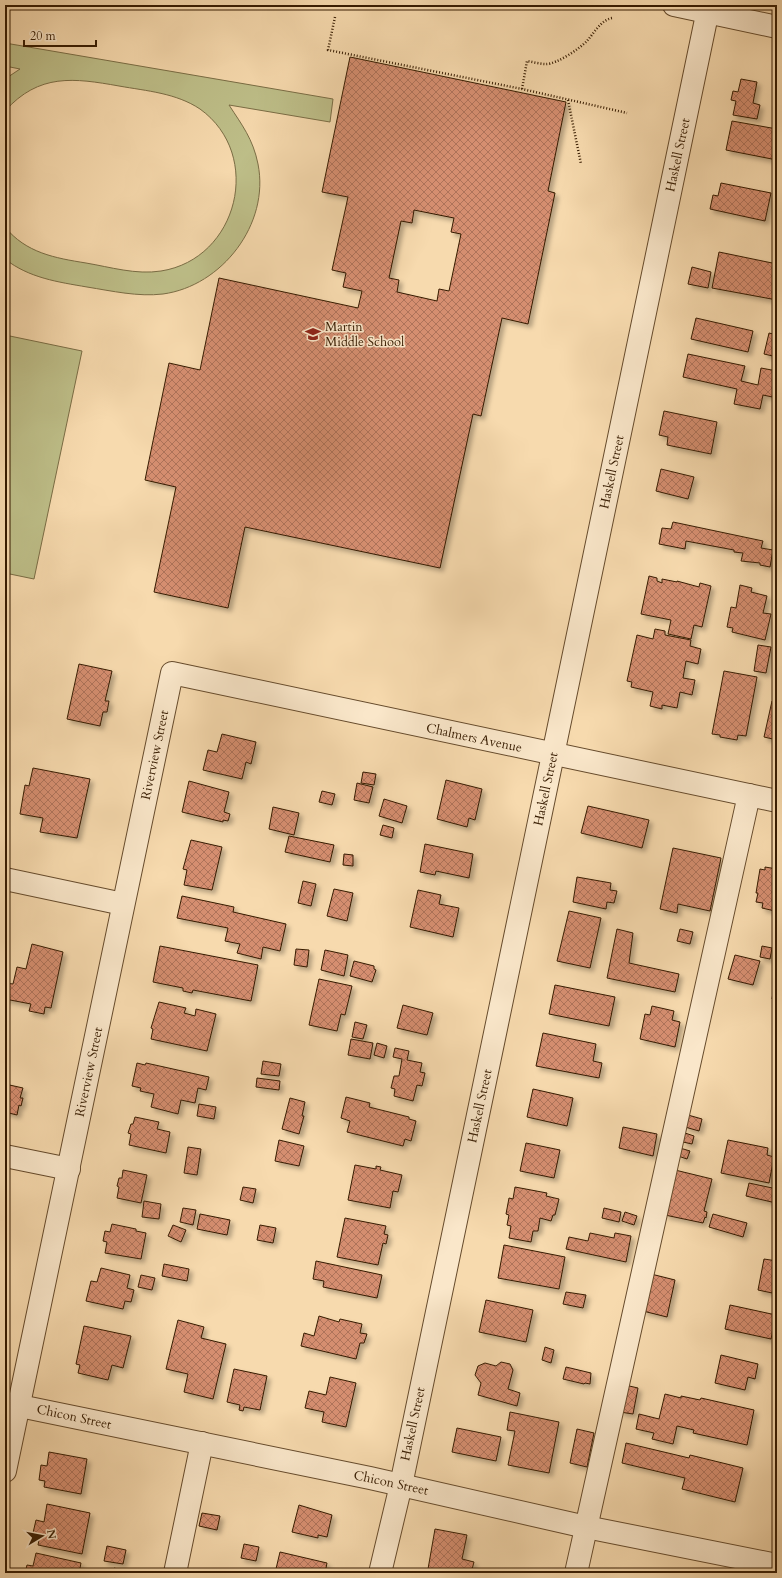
<svg xmlns="http://www.w3.org/2000/svg" width="782" height="1578" viewBox="0 0 782 1578" font-family="Cardo,serif">
<defs>
<pattern id="building-cross-hatch" width="8" height="8" patternUnits="userSpaceOnUse"><rect width="8" height="8" fill="#d58e70"/><path d="M0 0l8 8M0 8l8-8" fill="none" stroke="#ae735a"/></pattern>
<filter id="shadow"><feDropShadow dx="3.5" dy="3.5" stdDeviation="2" flood-color="#0004"/></filter>
</defs>
<rect width="100%" height="100%" fill="#f7daae"/>
<filter id="stains"><feTurbulence type="fractalNoise" baseFrequency=".005" numOctaves="4"/><feColorMatrix values="0 0 0 0 .2 0 0 0 0 .09 0 0 0 0 .02 0 0 0 .5 -.17"/></filter>
<radialGradient id="worn" r=".72"><stop offset=".6" stop-color="#630" stop-opacity="0"/><stop offset="1" stop-color="#630" stop-opacity=".3"/></radialGradient>
<g fill="#bebf89" stroke="#7a6d45">
<path d="M5 43 333 99 330 122 229 105C242 125 253 139 258 164 270 224 222 286 163 294 138 297 112 291 87 287 58 282 29 278 5 259V227C26 253 55 258 86 263 110 267 136 275 161 271 238 259 264 155 200 109 176 93 147 91 119 86 74 78 39 73 5 111V79L20 69 5 66Z"/>
<path d="M5 335 82 351 34 579 5 573Z"/>
</g>
<g fill="url(#building-cross-hatch)" stroke="#361b01" fill-rule="evenodd" filter="url(#shadow)">
<path d="M350 57 566 102 548 191 555 193 528 324 502 318 481 416 473 414 440 568 245 527 228 608 154 592 176 487 145 480 169 363 200 370 219 278 358 308 362 291 343 287 346 273 332 270 348 197 322 192ZM414 210 454 218 451 232 461 234 449 291 439 289 437 301 397 292 399 280 389 278 401 221 412 223Z"/>
<path d="M741 79 757 82 753 103 760 105 757 119 733 115 736 101 731 100 733 91 738 92Z"/>
<path d="M732 121 777 129V160L726 150Z"/>
<path d="M721 183 771 193 765 221 710 209 713 195 718 196Z"/>
<path d="M719 252 777 264V300L712 288Z"/>
<path d="M692 267 711 272 708 288 688 284Z"/>
<path d="M696 318 753 331 748 352 691 339Z"/>
<path d="M769 333 777 335V357L764 354Z"/>
<path d="M688 354 745 366 741 381 758 385 761 368 777 371V398L763 395 760 409 734 404 737 389 683 377Z"/>
<path d="M664 411 717 422 711 454 667 445 668 437 659 435Z"/>
<path d="M661 469 694 477 688 499 656 491Z"/>
<path d="M673 522 763 541 761 548 773 550 770 567 760 565V563L741 561 743 553 734 552V550L686 541 685 549 659 544 662 528 671 529Z"/>
<path d="M649 576 657 578V581L662 583V579L677 582V581L699 587 700 583 711 586 702 627 694 625 691 639 668 634 671 620 641 614Z"/>
<path d="M740 585 752 588 751 592 767 596 763 613 771 614 765 640 732 632 733 628 727 627 731 607 736 608Z"/>
<path d="M655 629 665 631V635L691 640 690 646 701 649 698 664 686 661 683 678 695 680 692 695 680 692 677 708 662 705V709L650 706 653 692 631 687 632 682 627 681 637 635 653 639Z"/>
<path d="M758 645 771 647 766 673 754 671Z"/>
<path d="M79 664 112 671 105 701H109L107 712H103L100 726 67 719Z"/>
<path d="M724 671 757 677 746 736 738 735 737 740 720 737V735L712 734Z"/>
<path d="M772 701 777 702V740L764 737Z"/>
<path d="M222 734 256 742 251 764 246 762 242 779 203 770 208 750 217 752Z"/>
<path d="M33 768 90 779 77 838 40 832 43 818 20 814 25 785 29 786Z"/>
<path d="M363 772 376 774 374 785 361 783Z"/>
<path d="M446 780 482 789 475 820 469 818 467 827 437 819Z"/>
<path d="M189 781 229 792 224 812 230 814 228 821 223 820V822L182 812Z"/>
<path d="M357 783 373 787 369 803 354 800Z"/>
<path d="M322 791 335 794 332 805 319 802Z"/>
<path d="M384 799 407 806 402 823 379 816Z"/>
<path d="M588 806 649 820 642 848 581 833Z"/>
<path d="M273 807 299 813 294 835 269 829Z"/>
<path d="M383 825 394 828 392 838 380 835Z"/>
<path d="M289 836 334 845 330 862 285 852Z"/>
<path d="M191 840 222 847 212 890 184 885 187 870 183 869Z"/>
<path d="M425 844 473 854 469 878 436 871 435 875 420 872Z"/>
<path d="M673 848 721 858 710 911 678 904 677 913 660 909Z"/>
<path d="M344 854 353 855V866L343 865Z"/>
<path d="M765 867 777 869V909L775 911 762 908 763 903 756 902 758 893H756L760 869 765 870Z"/>
<path d="M577 877 611 883 610 890 617 891 614 903 607 902 606 909 573 902Z"/>
<path d="M303 881 316 884 311 906 298 903Z"/>
<path d="M334 889 353 893 347 921 327 916Z"/>
<path d="M418 890 441 895 439 904 459 908 453 937 410 927Z"/>
<path d="M182 896 234 907 233 912 286 924 280 951 263 947 261 959 237 953 240 944 225 941 228 928 177 918Z"/>
<path d="M569 911 601 918 590 968 557 961Z"/>
<path d="M617 929 633 933 629 963 679 974 675 992 607 978Z"/>
<path d="M680 929 693 932 690 944 677 941Z"/>
<path d="M32 944 63 952 51 1008 45 1007 44 1014 29 1011 31 1004 5 999V983L13 984 17 967 26 969Z"/>
<path d="M160 946 258 965 251 1001 193 990 192 993 183 991V988L153 982Z"/>
<path d="M762 946 772 948 770 959 760 957Z"/>
<path d="M296 949 309 950 307 967 294 965Z"/>
<path d="M325 950 348 955 344 976 321 970Z"/>
<path d="M735 955 760 961 753 985 728 979Z"/>
<path d="M354 961 374 966V969L376 970 372 982 350 976Z"/>
<path d="M776 973H777V1000L772 999Z"/>
<path d="M319 979 352 986 345 1015 341 1014 337 1031 309 1025Z"/>
<path d="M555 985 615 997 609 1026 549 1014Z"/>
<path d="M159 1002 186 1008 184 1013 195 1016 196 1009 216 1014 207 1051 151 1039 153 1029 151 1028Z"/>
<path d="M403 1005 433 1013 427 1035 397 1028Z"/>
<path d="M652 1006 674 1011 672 1020 680 1022 675 1047 640 1039 645 1014 650 1015Z"/>
<path d="M355 1022 367 1025 363 1039 352 1037Z"/>
<path d="M543 1033 596 1044 593 1061 602 1063 599 1078 536 1066Z"/>
<path d="M351 1039 373 1043 370 1059 348 1055Z"/>
<path d="M377 1043 387 1046 384 1058 374 1055Z"/>
<path d="M395 1048 409 1051 407 1060 422 1063 420 1072 425 1073 422 1086 417 1085 413 1101 394 1096 395 1089 391 1088 394 1076H399L402 1059 393 1057Z"/>
<path d="M263 1061 281 1064 279 1076 261 1074Z"/>
<path d="M137 1063 145 1065 146 1063 209 1077 206 1090 198 1088 195 1103 181 1100 178 1114 151 1107 154 1094 140 1091 141 1088 132 1086Z"/>
<path d="M257 1078 280 1081 279 1090 256 1087Z"/>
<path d="M5 1084 23 1088 20 1098H23L21 1106 19 1105 17 1115 5 1112Z"/>
<path d="M533 1089 573 1098 567 1126 527 1117Z"/>
<path d="M346 1097 370 1103 369 1107 409 1117V1119L416 1121 411 1141 405 1139 403 1146 347 1132 350 1121 341 1118Z"/>
<path d="M290 1098 305 1102 302 1116H304L299 1134 282 1129Z"/>
<path d="M199 1104 216 1107 214 1119 197 1116Z"/>
<path d="M688 1115 702 1119 699 1131 685 1127Z"/>
<path d="M135 1117 159 1122 157 1129 170 1132 166 1153 129 1145 131 1134 128 1133 131 1124H133Z"/>
<path d="M623 1127 657 1134 653 1156 619 1148Z"/>
<path d="M685 1133 694 1136 692 1144 683 1142Z"/>
<path d="M279 1140 304 1146 299 1166 275 1161Z"/>
<path d="M728 1140 768 1148 767 1155 774 1157 769 1183 721 1173Z"/>
<path d="M526 1143 560 1150 554 1178 520 1171Z"/>
<path d="M188 1147 201 1149 197 1175 184 1173Z"/>
<path d="M680 1148 690 1151 687 1159 678 1156Z"/>
<path d="M355 1165 376 1169V1166L381 1167 380 1170 402 1175 398 1192 393 1191 390 1208 348 1200Z"/>
<path d="M123 1170 147 1175 141 1203 117 1198 119 1187 117 1186 119 1178H122Z"/>
<path d="M675 1170 712 1179 704 1211 707 1212 706 1218 705 1217 703 1223 665 1215Z"/>
<path d="M749 1183 777 1189 776 1203 746 1196Z"/>
<path d="M243 1187 256 1189 253 1203 240 1200Z"/>
<path d="M515 1187 547 1193 546 1196 559 1199 555 1215H553L551 1221 540 1218 538 1231H533L531 1242 509 1238 511 1226 507 1225 509 1215 506 1214 509 1198 513 1199Z"/>
<path d="M144 1201 161 1204 159 1219 142 1217Z"/>
<path d="M183 1208 196 1210 193 1225 180 1222Z"/>
<path d="M604 1208 621 1212 619 1222 602 1218Z"/>
<path d="M625 1212 637 1216 634 1225 622 1221Z"/>
<path d="M200 1214 230 1220 227 1235 197 1229Z"/>
<path d="M713 1214 747 1223 743 1237 709 1227Z"/>
<path d="M345 1218 386 1226 384 1234 388 1235 386 1244 383 1243 378 1265 337 1257Z"/>
<path d="M112 1224 136 1229V1231L146 1233 141 1259 105 1253 107 1242 103 1241 105 1231 110 1232Z"/>
<path d="M173 1225 186 1230 181 1242 168 1236Z"/>
<path d="M260 1225 276 1228 273 1243 257 1240Z"/>
<path d="M590 1233 614 1238 615 1233 631 1236 626 1262 566 1249 569 1237 588 1241Z"/>
<path d="M504 1245 565 1257 559 1289 498 1278Z"/>
<path d="M764 1259 777 1261V1294L758 1290Z"/>
<path d="M316 1261 382 1275 377 1298 323 1287 324 1281 313 1279Z"/>
<path d="M164 1264 189 1269 187 1281 162 1276Z"/>
<path d="M101 1268 130 1275 127 1288 134 1290 131 1302 125 1301 123 1309 86 1301 91 1281 97 1282Z"/>
<path d="M651 1274 675 1280 667 1317 643 1311Z"/>
<path d="M141 1275 155 1278 152 1290 138 1287Z"/>
<path d="M566 1292 586 1295 583 1308 563 1304Z"/>
<path d="M486 1300 533 1310 526 1342 479 1332Z"/>
<path d="M730 1305 776 1315 771 1339 725 1329Z"/>
<path d="M319 1316 339 1322 340 1319 362 1324 360 1333 367 1334 364 1343H360L356 1359 301 1346 304 1333 314 1336Z"/>
<path d="M178 1320 204 1327 201 1338 226 1344 213 1399 184 1392 188 1374 166 1369Z"/>
<path d="M84 1326 131 1336 123 1368 112 1365 108 1380 78 1373 80 1365 76 1364Z"/>
<path d="M545 1347 554 1350 551 1363 542 1360Z"/>
<path d="M721 1355 758 1364 755 1379 748 1377 745 1390 715 1383Z"/>
<path d="M501 1362 510 1364 513 1370 508 1389 520 1393 517 1406 478 1395 481 1383 475 1375 478 1366 485 1363 496 1366Z"/>
<path d="M566 1367 591 1373 590 1384 585 1383 584 1384 563 1379Z"/>
<path d="M234 1369 267 1376 260 1410 244 1407 243 1411 239 1410 240 1405 227 1402Z"/>
<path d="M330 1377 356 1383 346 1427 322 1422 324 1412 305 1408 309 1391 326 1395Z"/>
<path d="M625 1385 638 1388 633 1414 620 1412Z"/>
<path d="M665 1394 681 1398V1396L700 1400 701 1398 754 1410 747 1445 693 1433 694 1430 677 1426 673 1444 652 1439 654 1433 636 1429 639 1414 659 1419Z"/>
<path d="M510 1412 559 1422 549 1473 508 1465 515 1431 507 1430Z"/>
<path d="M457 1428 501 1437 496 1461 452 1452Z"/>
<path d="M577 1429 594 1433 587 1467 570 1463Z"/>
<path d="M626 1443 689 1458 690 1455 743 1468 735 1502 682 1489 685 1478 622 1463Z"/>
<path d="M49 1452 87 1459 81 1494 44 1487 45 1481 39 1480 41 1465 47 1466Z"/>
<path d="M47 1504 90 1513 82 1554 38 1545 40 1535 33 1533 36 1520 44 1522Z"/>
<path d="M299 1505 332 1515 327 1537 318 1535V1538L292 1532Z"/>
<path d="M202 1513 220 1516 217 1530 199 1526Z"/>
<path d="M435 1529 467 1535 462 1559 474 1562 471 1573H449L428 1569Z"/>
<path d="M244 1544 259 1547 256 1561 241 1558Z"/>
<path d="M107 1546 126 1550 123 1564 104 1561Z"/>
<path d="M280 1552 327 1563 325 1573H275Z"/>
<path d="M36 1553 81 1563 79 1573H25L27 1565 33 1566Z"/>
<path d="M114 1568 133 1573H113Z"/>
</g>
<g fill="none" stroke-linecap="round" stroke-linejoin="round">
<defs>
<g id="minor">
<path d="M674 5 777 27"/>
<path d="M5 879 123 904"/>
<path d="M5 1156 69 1169"/>
<path d="M5 1403 370 1478 586 1527 777 1565"/>
<path d="M5 1471 172 673 777 801"/>
<path d="M175 1573 202 1443"/>
<path d="M380 1573 401 1485 709 5"/>
<path d="M576 1573 749 795"/>
</g>
</defs>
<use href="#minor" stroke="#664b2c" stroke-width="24"/>
<g stroke="#361b01" stroke-width="2.5" stroke-dasharray="1 2" stroke-linecap="butt">
<path d="M335 17 328 50 522 89 627 113"/>
<path d="M522 89 527 61C533 62 540 64 546 64 557 64 579 49 587 41 594 33 601 20 612 18"/>
<path d="M568 100 581 164"/>
</g>
<use href="#minor" stroke="#fae7ca" stroke-width="22"/>
</g>
<defs>
<symbol id="school-bare" viewBox="-9 -9 18 18"><path d="M0-5L7-2L0 1L-7-2ZM-4 1L0 2.5L4 1V4Q0 6-4 4Z" fill="#8f2418" stroke="#fae7ca" stroke-width="2.5" paint-order="stroke"/></symbol>
</defs>
<g fill-rule="evenodd">
<use href="#school-bare" x="302" y="323" width="22" height="22"/>
</g>
<g text-anchor="middle" dominant-baseline="central" stroke-width="3" stroke-linejoin="round" paint-order="stroke">
<g font-size="13" fill="#361b01" stroke="#fae7ca">
<text transform="translate(678 155) rotate(-78)">Haskell Street</text>
<text transform="translate(612 472) rotate(-78)">Haskell Street</text>
<text transform="translate(474 738) rotate(12)">Chalmers Avenue</text>
<text transform="translate(155 755) rotate(-78)">Riverview Street</text>
<text transform="translate(546 789) rotate(-78)">Haskell Street</text>
<text transform="translate(89 1072) rotate(-78)">Riverview Street</text>
<text transform="translate(480 1106) rotate(-78)">Haskell Street</text>
<text transform="translate(74 1417) rotate(12)">Chicon Street</text>
<text transform="translate(413 1424) rotate(-78)">Haskell Street</text>
<text transform="translate(391 1483) rotate(12)">Chicon Street</text>
</g>
<g font-size="13" fill="#361b01" stroke="#fae7ca" text-anchor="start">
<text x="325" y="327">Martin<tspan x="325" dy="15">Middle School</tspan></text>
</g>
</g>
<rect width="782" height="1578" fill="none" stroke="#f7daae" stroke-width="20"/>
<rect x="6" y="6" width="770" height="1566" fill="none" stroke="#361b01" stroke-width="2"/>
<rect x="10" y="10" width="762" height="1558" fill="none" stroke="#361b01"/>
<g transform="translate(42 1536) rotate(80)" stroke="#fae7ca" stroke-width="3" paint-order="stroke">
<path d="M0-3L7 15L0 10L-7 15Z" fill="#361b01"/>
<text y="-6" font-size="11" font-weight="bold" text-anchor="middle" fill="#361b01">N</text>
</g>
<path d="M24 40v6h72v-6" fill="none" stroke="#361b01" stroke-width="2"/>
<text x="30" y="40" font-size="12" fill="#361b01" stroke="#fae7ca" stroke-width="3" paint-order="stroke">20 m</text>
<rect width="100%" height="100%" filter="url(#stains)"/>
<rect width="100%" height="100%" fill="url(#worn)"/>
</svg>
